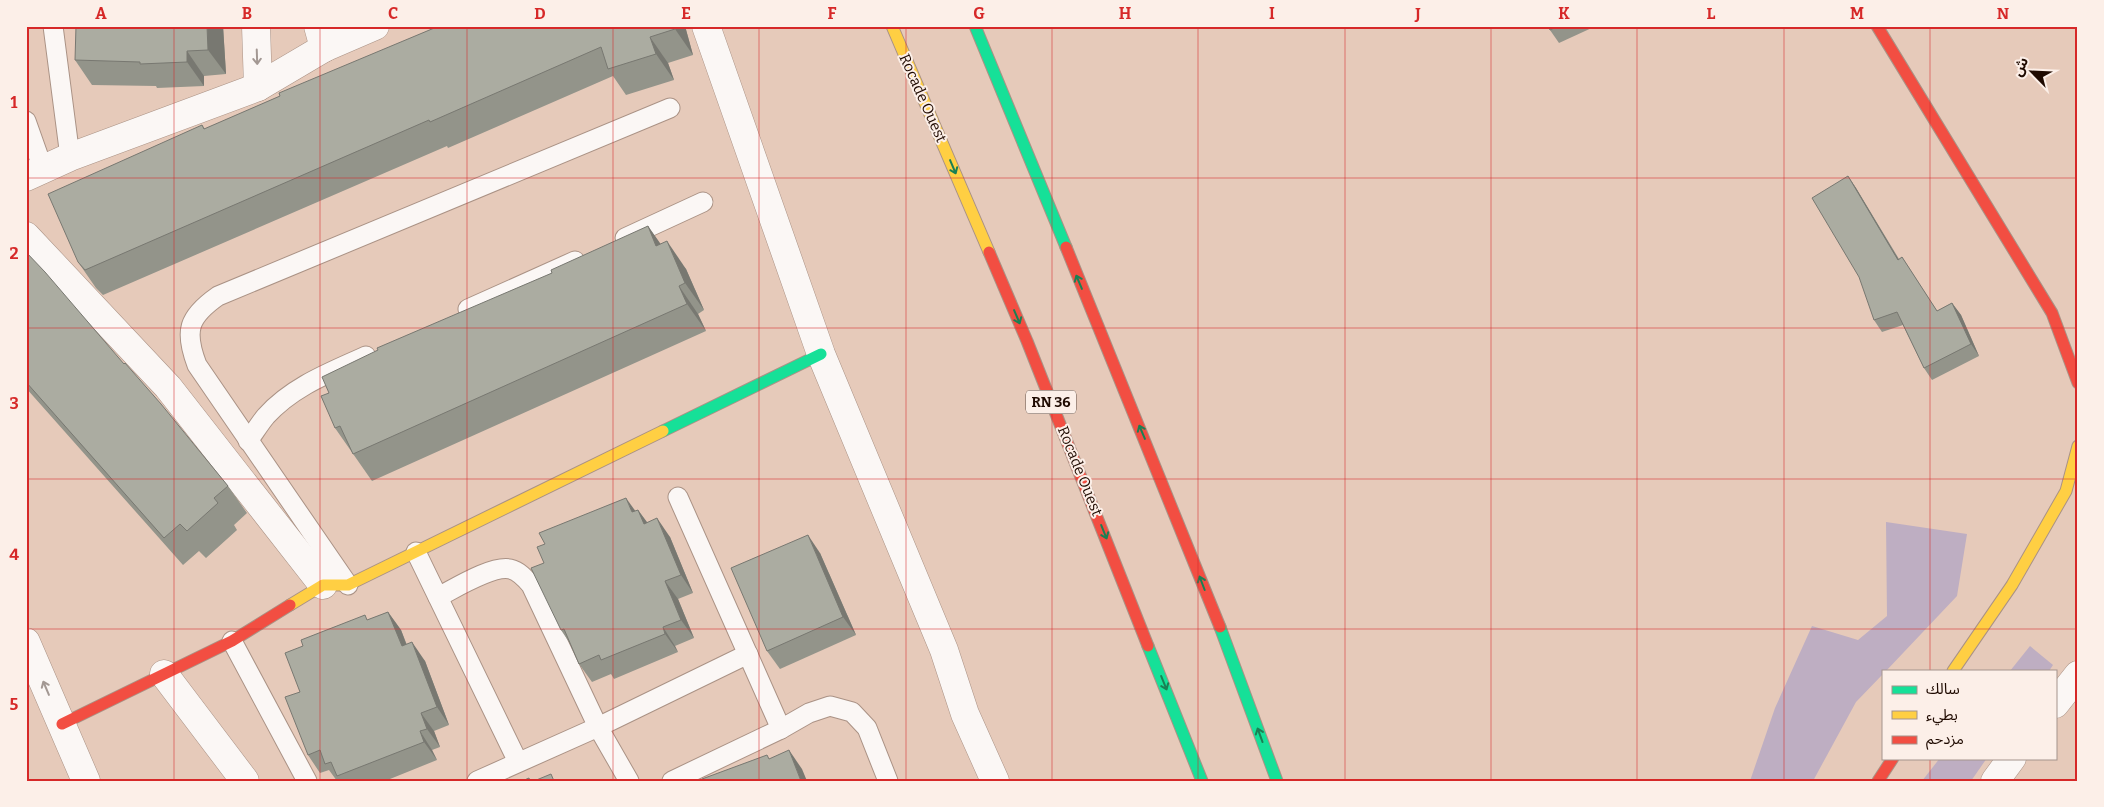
<svg xmlns="http://www.w3.org/2000/svg" width="2104" height="807" viewBox="0 0 2104 807" font-family="Bitter,'Noto Sans Arabic',serif">
<rect width="100%" height="100%" fill="#e6caba"/>
<g fill="#beaec2">
<path d="M1886 522 1967 534 1957 596 1886 671H1883V674L1856 702 1813 781H1750L1775 708 1812 626 1858 640 1887 616Z"/>
<path d="M2030 646 2053 665 2049 671H2010Z"/>
<path d="M1940 758H1987L1971 781H1922Z"/>
</g>
<g fill="none" stroke-linecap="round" stroke-linejoin="round">
<defs>
<g id="lane">
<path d="M53 26 70 157"/>
<path d="M26 121 43 169"/>
<path d="M625 238 703 202"/>
<path d="M468 309 575 261"/>
<path d="M248 441C254 433 260 423 266 416 293 386 331 372 366 356"/>
<path d="M678 497 781 729"/>
<path d="M416 552 518 762"/>
<path d="M348 585 197 365C184 331 188 317 218 296L670 108"/>
<path d="M438 597C454 589 492 565 510 569 519 571 525 578 531 585L598 727 629 781"/>
<path d="M232 641 307 781"/>
<path d="M477 781 598 727 748 654"/>
<path d="M672 781 781 729 809 713 830 706 852 712 867 728 888 781"/>
</g>
<g id="street">
<path d="M256 26 258 87"/>
<path d="M318 26 324 48"/>
<path d="M706 26 821 354 944 650 965 714 995 781"/>
<path d="M26 177 70 157 258 87 324 48 375 26"/>
<path d="M26 236 168 387 323 585"/>
<path d="M26 642 86 781"/>
<path d="M164 674 245 781"/>
<path d="M2055 704 2078 675"/>
<path d="M1995 781 2012 758"/>
</g>
<g id="fast">
<path d="M975 26 1066 247"/>
<path d="M663 431 821 354"/>
<path d="M1220 627 1277 781"/>
<path d="M1148 646 1202 781"/>
</g>
<g id="slow">
<path d="M892 26 989 252"/>
<path d="M290 605 323 585H348L663 431"/>
<path d="M1953 671 2012 585 2066 491 2078 446"/>
</g>
<g id="jam">
<path d="M1877 26 2052 313 2078 383"/>
<path d="M1066 247 1220 627"/>
<path d="M989 252 1027 341 1148 646"/>
<path d="M62 724 232 641 290 605"/>
<path d="M1878 781 1893 758"/>
</g>
</defs>
<use href="#lane" stroke="#aa9285" stroke-width="21"/>
<use href="#street" stroke="#aa9285" stroke-width="29"/>
<use href="#fast" stroke="#aa9285" stroke-width="13"/>
<use href="#slow" stroke="#aa9285" stroke-width="13"/>
<use href="#jam" stroke="#aa9285" stroke-width="13"/>
<use href="#lane" stroke="#fbf7f5" stroke-width="19"/>
<use href="#street" stroke="#fbf7f5" stroke-width="28"/>
<use href="#fast" stroke="#16e098" stroke-width="11"/>
<use href="#slow" stroke="#ffcf43" stroke-width="11"/>
<use href="#jam" stroke="#f24e42" stroke-width="11"/>
</g>
<g fill="#93948a">
<path d="M223 26 226 74 204 76V86L157 88 156 86 92 85 75 60Z"/>
<path d="M439 26H685L693 55 668 63 674 80 626 95 613 76 448 148 447 146 103 295 96 288 78 262 202 125 205 129Z"/>
<path d="M1548 26H1596L1559 43 1550 30Z"/>
<path d="M1848 176 1856 188 1899 259 1902 257 1937 311 1952 303 1961 315 1979 356 1932 380 1924 368 1903 325 1882 332 1874 320Z"/>
<path d="M648 226 660 244 686 269 704 310 698 314 706 331 372 481 335 428 329 393 552 273Z"/>
<path d="M26 252 228 486 247 513 234 525 237 530 206 558 199 551 183 565 26 388Z"/>
<path d="M638 510 647 522 670 537 693 593 678 599 694 638 675 646 678 652 614 679 611 674 592 682 579 664 571 645 561 630 544 563Z"/>
<path d="M820 553 856 635 780 669 767 651Z"/>
<path d="M388 612 401 630 407 645 425 661 449 725 434 731 440 747 432 750 437 760 385 781H337L329 770 320 773 308 755 300 692 368 620Z"/>
</g>
<g fill="#787871">
<path d="M207 26H223L226 74 208 50Z"/>
<path d="M674 26H685L693 55 675 29Z"/>
<path d="M650 37 668 63 674 80 656 54Z"/>
<path d="M187 51 204 76V86L187 62Z"/>
<path d="M1848 176 1856 188 1906 272 1898 260Z"/>
<path d="M648 226 667 253 656 246Z"/>
<path d="M667 241 686 269 704 310 685 283Z"/>
<path d="M679 286 698 314 706 331 687 304Z"/>
<path d="M1952 303 1961 315 1979 356 1971 344Z"/>
<path d="M626 498 639 516 632 512Z"/>
<path d="M638 510 651 528 644 524Z"/>
<path d="M657 518 670 537 693 593 681 575Z"/>
<path d="M808 535 820 553 856 635 843 617Z"/>
<path d="M665 581 678 599 694 638 681 620Z"/>
<path d="M388 612 401 630 414 665 402 646Z"/>
<path d="M663 627 675 646 678 652 665 634Z"/>
<path d="M412 642 425 661 449 725 437 707Z"/>
<path d="M421 713 434 731 440 747 427 729Z"/>
<path d="M420 731 432 750 437 760 424 742Z"/>
<path d="M789 750 802 769 807 781H801Z"/>
</g>
<g fill="#abaca1" stroke="#787871">
<path d="M76 26H207L208 50 187 51V62L140 64V62L75 60Z"/>
<path d="M439 26H674L675 29 650 37 656 54 608 69 601 47 430 122 429 120 85 270 78 262 48 194 202 125 204 129 280 96 279 93Z"/>
<path d="M1548 26H1558L1550 30Z"/>
<path d="M1848 176 1898 260 1902 257 1937 311 1952 303 1971 344 1924 368 1897 312 1874 320 1859 277 1812 198Z"/>
<path d="M648 226 656 246 667 241 685 283 679 286 687 304 353 454 340 426 335 428 321 396 329 393 322 377 378 350 377 348 552 273 551 270Z"/>
<path d="M26 252 45 272 124 364 125 363 161 404 228 486 214 498 218 503 187 531 180 524 164 538 26 382Z"/>
<path d="M626 498 632 512 638 510 644 524 657 518 681 575 665 581 681 620 663 627 665 634 601 660 599 655 579 664 564 629 561 630 531 568 544 563 537 547 545 544 539 533Z"/>
<path d="M808 535 843 617 767 651 731 568Z"/>
<path d="M388 612 402 646 412 642 437 707 421 713 427 729 420 731 424 742 337 776 331 762 325 764 320 750 308 755 285 697 300 692 285 653 303 646 301 640 365 615 367 620Z"/>
<path d="M789 750 801 781H702V779L767 755 769 759Z"/>
<path d="M551 774 554 781H534Z"/>
<path d="M529 778 530 781H522Z"/>
</g>
<defs><path id="oneway-shaft" d="M-6 0H5M1.5-3L5.5 0L1.5 3" fill="none" stroke-width="1.6" stroke-linecap="round" stroke-linejoin="round" transform="scale(1.25)"/></defs>
<g stroke="#a39893">
<use href="#oneway-shaft" transform="translate(257 57) rotate(88)"/>
<use href="#oneway-shaft" transform="translate(46 688) rotate(-113)"/>
</g>
<g stroke="#1a8054">
<use href="#oneway-shaft" transform="translate(953 167) rotate(67)"/>
<use href="#oneway-shaft" transform="translate(1079 282) rotate(-113)"/>
<use href="#oneway-shaft" transform="translate(1017 317) rotate(67)"/>
<use href="#oneway-shaft" transform="translate(1142 432) rotate(-113)"/>
<use href="#oneway-shaft" transform="translate(1104 532) rotate(68)"/>
<use href="#oneway-shaft" transform="translate(1202 583) rotate(-111)"/>
<use href="#oneway-shaft" transform="translate(1164 683) rotate(68)"/>
<use href="#oneway-shaft" transform="translate(1260 735) rotate(-110)"/>
</g>
<path fill="none" stroke="#d62828" stroke-width="1" stroke-opacity="0.55" d="M174 26V781M320 26V781M467 26V781M613 26V781M759 26V781M906 26V781M1052 26V781M1198 26V781M1345 26V781M1491 26V781M1637 26V781M1784 26V781M1930 26V671M26 178H2078M26 328H2078M26 479H2078M26 629H2078M1930 758V781"/>
<g text-anchor="middle" dominant-baseline="central" stroke-width="4" stroke-linejoin="round" paint-order="stroke">
<rect fill="#fcefe8" stroke="#614f46" stroke-width="1" x="1026" y="390.5" width="50" height="23" rx="4"/>
<g font-size="14" font-weight="bold" fill="#1f0a01">
<text x="1051" y="402">RN 36</text>
</g>
<g font-size="15" fill="#1f0a01" stroke="#fcefe8">
<text transform="translate(923 98) rotate(66)">Rocade Ouest</text>
<text transform="translate(1080 471) rotate(68)">Rocade Ouest</text>
</g>
</g>
<rect width="2104" height="807" fill="none" stroke="#fcefe8" stroke-width="55"/>
<rect x="1882" y="670" width="175" height="90" fill="#fcefe8" stroke="#a4938c"/>
<rect x="1892" y="686" width="25" height="8" fill="#16e098" stroke="#a4938c"/>
<text x="1926" y="694" font-size="15" fill="#1f0a01">سالك</text>
<rect x="1892" y="711" width="25" height="8" fill="#ffcf43" stroke="#a4938c"/>
<text x="1926" y="720" font-size="15" fill="#1f0a01">بطيء</text>
<rect x="1892" y="736" width="25" height="8" fill="#f24e42" stroke="#a4938c"/>
<text x="1926" y="744" font-size="15" fill="#1f0a01">مزدحم</text>
<g transform="translate(2032 72) rotate(294)" stroke="#fcefe8" stroke-width="4" paint-order="stroke">
<path d="M0-4L9 19L0 12L-9 19Z" fill="#1f0a01"/>
<text y="-8" font-size="14" font-weight="bold" text-anchor="middle" fill="#1f0a01">ش</text>
</g>
<rect x="28" y="28" width="2048" height="752" fill="none" stroke="#d62828" stroke-width="2"/>
<g font-size="16" text-anchor="middle" font-weight="bold" fill="#d62828">
<text x="101" y="19">A</text>
<text x="247" y="19">B</text>
<text x="393" y="19">C</text>
<text x="540" y="19">D</text>
<text x="686" y="19">E</text>
<text x="832" y="19">F</text>
<text x="979" y="19">G</text>
<text x="1125" y="19">H</text>
<text x="1272" y="19">I</text>
<text x="1418" y="19">J</text>
<text x="1564" y="19">K</text>
<text x="1711" y="19">L</text>
<text x="1857" y="19">M</text>
<text x="2003" y="19">N</text>
<text x="14" y="108">1</text>
<text x="14" y="259">2</text>
<text x="14" y="409">3</text>
<text x="14" y="560">4</text>
<text x="14" y="710">5</text>
</g>
</svg>
